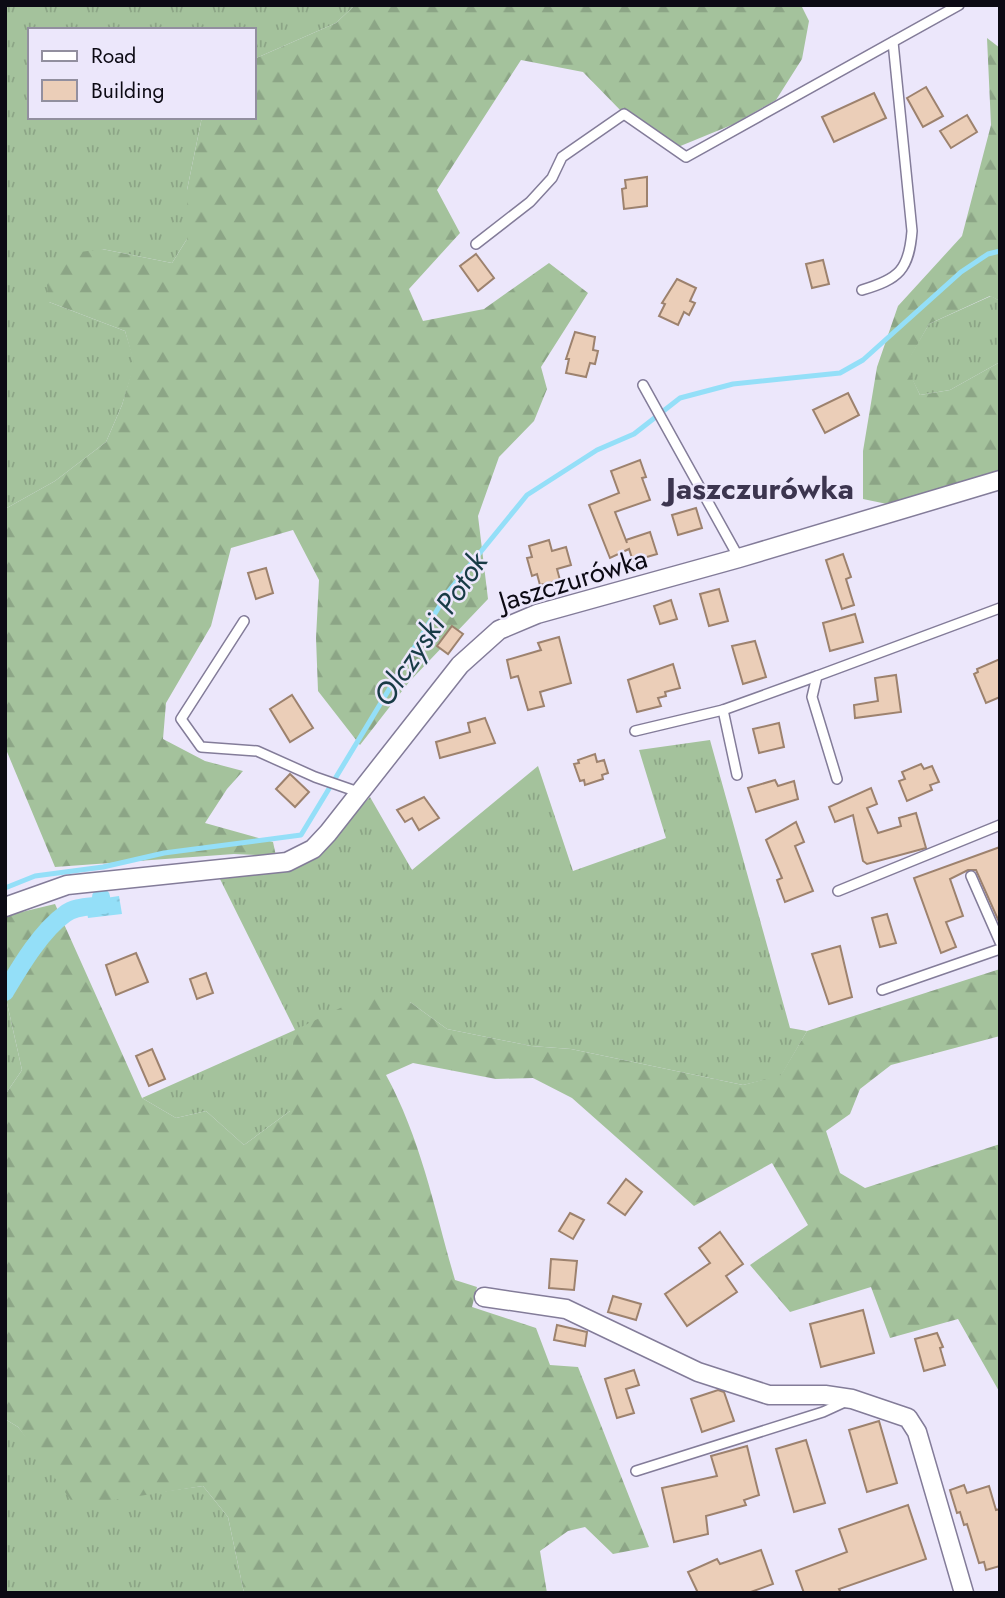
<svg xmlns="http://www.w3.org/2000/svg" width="1005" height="1598" viewBox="0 0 1005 1598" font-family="Jost,sans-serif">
<defs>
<pattern id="grass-tufts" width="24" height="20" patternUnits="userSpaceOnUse" patternTransform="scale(1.75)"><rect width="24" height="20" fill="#a4c29c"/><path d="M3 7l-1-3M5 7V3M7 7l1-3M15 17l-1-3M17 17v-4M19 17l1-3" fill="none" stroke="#8ca586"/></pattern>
<pattern id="forest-firs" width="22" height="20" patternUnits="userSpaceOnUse" patternTransform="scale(1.75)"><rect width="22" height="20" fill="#a4c29c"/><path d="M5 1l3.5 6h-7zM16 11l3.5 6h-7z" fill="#8ca586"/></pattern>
<pattern id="water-ripples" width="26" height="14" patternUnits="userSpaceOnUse" patternTransform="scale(1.75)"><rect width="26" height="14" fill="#94dff8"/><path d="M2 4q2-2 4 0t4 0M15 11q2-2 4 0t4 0" fill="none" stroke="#7ebed4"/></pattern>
</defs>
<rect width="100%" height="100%" fill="#ece7fb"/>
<g fill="url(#grass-tufts)">
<path d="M5 5H355L336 23 254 59V30H30V117H202L187 190V239L172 263 102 249 49 302 125 331 135 363 122 405 106 442 55 481 5 509Z"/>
<path d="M991 296 1000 301V362L950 390 920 395 905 365 929 324Z"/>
<path d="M710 740 790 1028 807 1031 781 1076 743 1085 571 1049 531 1046 447 1029 410 1002 290 1066V1111L244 1145 206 1111 176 1118 142 1098 295 1030 218 875 295 868 315 856 370 797 412 870 538 766 573 871 666 838 639 750Z"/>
<path d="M5 994 22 1070 5 1095Z"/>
<path d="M5 1419 18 1427 47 1463 146 1494 203 1486 228 1517 244 1593H5Z"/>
</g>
<g fill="url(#forest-firs)">
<path d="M355 5H801L809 21 802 59 776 100 734 124 678 147 624 114 583 72 521 60 437 190 460 233 409 289 423 321 484 309 549 263 588 293 541 367 547 389 534 421 499 457 478 516 488 599 409 682 360 745 318 691 316 638 319 580 293 530 231 548 211 626 166 703 163 739 205 761 243 771 227 789 205 823 273 842 276 856 234 854 55 867 5 747V509L55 481 106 442 122 405 134 363 125 331 49 302 47 285 66 254 102 249 172 263 187 239V190L202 117H254V59L336 23Z"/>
<path d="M987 38 1000 48V301L990 296 929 324 906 365 920 395 950 390 1000 362V472L887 504 863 499V451L877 367 898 306 962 236 991 125Z"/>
<path d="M55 904 142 1098 176 1118 206 1111 244 1145 290 1111V1066L295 1030 371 993 410 1002 447 1029 531 1046 571 1049 743 1085 781 1075 807 1031 1000 969V1036L891 1065 860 1089 850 1114 826 1131 840 1173 865 1188 1000 1144V1393L958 1319 890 1338 871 1287 790 1312 750 1265 808 1225 772 1163 694 1206 572 1098 533 1078 496 1079 413 1063 386 1075C421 1139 435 1211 455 1280L477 1287 472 1307 536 1328 550 1365 578 1367 649 1547 613 1554 585 1527 568 1531 540 1551 547 1593H244L228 1517 203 1486 75 1506 18 1427 5 1419V1095L22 1070 5 994V916Z"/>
</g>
<path fill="url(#water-ripples)" d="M119 896 122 914 88 918 85 901Z"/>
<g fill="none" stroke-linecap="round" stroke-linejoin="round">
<path stroke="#94dff8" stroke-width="5" d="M5 888 35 876 103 867 164 853 301 835 448 592 527 495 597 450 634 434 680 398 733 384 840 373 863 360 961 272 988 254 1000 251"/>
<path stroke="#94dff8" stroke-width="18" d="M5 992C20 967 41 931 65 914 75 906 90 907 102 905L101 897"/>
</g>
<g fill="#ebceb8" stroke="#9d826e" stroke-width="2">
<path d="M926 87 943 116 923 127 907 98Z"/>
<path d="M874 93 886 118 834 142 822 117Z"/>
<path d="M967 115 977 132 951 148 940 131Z"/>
<path d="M647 177V206L624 209 622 189 626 188 625 180Z"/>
<path d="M476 254 494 278 478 291 460 266Z"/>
<path d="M823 260 829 284 812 288 806 264Z"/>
<path d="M677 279 696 288 690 301 695 303 689 315 684 312 678 325 659 316 665 304 662 303Z"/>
<path d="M575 332 595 337 593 350 598 351 595 364 590 363 586 377 566 373 569 359H566Z"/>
<path d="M848 393 859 415 825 433 813 410Z"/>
<path d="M640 460 646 477 642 478 650 500 615 512 627 543 626 540 650 532 657 554 633 561 629 549 610 558 589 505 619 493 611 471Z"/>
<path d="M696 508 702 528 678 535 672 515Z"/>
<path d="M549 540 552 551 566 547 571 565 557 569 560 580 540 585 537 574 532 576 527 558 532 557 529 546Z"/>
<path d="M843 554 851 577 846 579 854 605 842 609 826 560Z"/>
<path d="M266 568 273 593 256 599 248 573Z"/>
<path d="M719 589 728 621 709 626 700 594Z"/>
<path d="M671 600 677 619 660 624 654 606Z"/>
<path d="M855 614 863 642 830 651 823 623Z"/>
<path d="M452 626 463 634 448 654 437 646Z"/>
<path d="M559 637 571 683 540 692 544 706 528 710 518 676 511 678 507 660 541 650 538 643Z"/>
<path d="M755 641 766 677 743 684 732 646Z"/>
<path d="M1000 659V697L986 703 974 674 978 672 977 669Z"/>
<path d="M673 664 680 688 665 692 666 696 658 698 661 706 637 712 628 680Z"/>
<path d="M896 675 901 712 855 718 854 705 878 701 875 678Z"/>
<path d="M292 695 313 728 290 742 270 709Z"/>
<path d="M485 718 495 743 440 758 436 742 470 732 468 723Z"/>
<path d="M779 723 784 747 759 753 753 729Z"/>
<path d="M595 754 597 762 604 760 608 773 602 775 603 779 585 785 584 780 580 781 574 764 579 763 578 760Z"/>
<path d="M921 764 924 769 932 766 939 782 930 785 932 790 907 801 899 781 905 779 902 772Z"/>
<path d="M290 774 309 792 295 807 276 789Z"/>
<path d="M775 780 778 786 794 781 798 799 756 812 748 788Z"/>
<path d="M871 788 877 804 867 808 878 833 901 826 899 818 916 813 926 848 867 864 863 861 853 815 835 822 829 807Z"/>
<path d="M424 797 439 818 419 830 412 818 405 822 397 810Z"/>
<path d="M796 822 804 842 795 846 813 891 785 902 777 880 782 878 766 840Z"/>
<path d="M1000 847V924L976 870H968L950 879 963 916 946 922 956 947 941 953 914 878Z"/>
<path d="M887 914 896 943 880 947 872 918Z"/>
<path d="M840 946 852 997 829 1004 812 954Z"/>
<path d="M136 953 148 982 116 995 106 965Z"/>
<path d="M206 973 213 993 197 999 190 979Z"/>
<path d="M152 1049 165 1079 149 1086 136 1056Z"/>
<path d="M626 1179 642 1192 625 1215 608 1203Z"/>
<path d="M570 1213 584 1220 573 1239 559 1231Z"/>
<path d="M720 1232 743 1264 726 1276 737 1292 687 1326 665 1294 710 1263 699 1248Z"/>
<path d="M551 1259 577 1261 574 1290 549 1288Z"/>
<path d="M613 1296 641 1304 636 1320 608 1312Z"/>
<path d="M863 1310 874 1353 821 1367 810 1324Z"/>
<path d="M557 1325 587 1332 585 1346 554 1340Z"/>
<path d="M937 1333 943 1347 940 1348 945 1365 924 1371 915 1339Z"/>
<path d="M634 1370 639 1385 626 1389 634 1413 617 1418 605 1379Z"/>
<path d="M718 1390 724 1392 734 1421 702 1432 691 1399Z"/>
<path d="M879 1421 897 1483 867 1492 849 1430Z"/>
<path d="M806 1440 825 1503 794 1512 776 1449Z"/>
<path d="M747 1446 759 1495 744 1500 746 1505 706 1516 708 1534 674 1542 662 1488 717 1476 711 1456Z"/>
<path d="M964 1485 967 1493 989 1486 996 1510 1000 1509V1566L986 1570 984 1562 979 1563 967 1524 964 1525 960 1512 957 1513 950 1490Z"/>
<path d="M908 1505 926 1559 839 1589 841 1593H804L796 1571 847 1552 839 1529Z"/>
<path d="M761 1550 773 1584 748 1593H698L688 1572 717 1559 720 1564Z"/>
</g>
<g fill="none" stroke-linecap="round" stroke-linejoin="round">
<defs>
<g id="service">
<path d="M476 244 530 202 552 178 562 157 624 114 686 157 959 5"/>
<path d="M862 290C899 279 909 270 912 231L893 42"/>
<path d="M643 385 739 558"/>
<path d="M244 621 181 719 201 747 257 751 315 777 361 793"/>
<path d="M723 710 737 775"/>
<path d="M635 731 723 710 817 676"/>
<path d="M837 779 812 697 817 676 1000 608"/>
<path d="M971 876 1000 942"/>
<path d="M838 891 1000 825"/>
<path d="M882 990 1000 949"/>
<path d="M636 1471 823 1412 847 1401"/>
</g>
<g id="minor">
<path d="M5 907 67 885 287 862 313 849 328 833 460 665 499 630 537 614 739 558 1000 480"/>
<path d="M484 1297 566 1309 698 1372 769 1395H825L852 1399 908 1418 917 1432 964 1593"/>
</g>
</defs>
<use href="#service" stroke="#837c99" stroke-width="12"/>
<use href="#minor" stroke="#837c99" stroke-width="21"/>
<use href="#service" stroke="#fff" stroke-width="9"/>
<use href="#minor" stroke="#fff" stroke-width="18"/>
</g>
<g text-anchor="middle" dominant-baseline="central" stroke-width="5" stroke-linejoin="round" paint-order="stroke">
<g font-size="28" fill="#0c0a14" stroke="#ece7fb">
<text transform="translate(573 580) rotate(-17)">Jaszczurówka</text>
</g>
<g font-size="30" font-weight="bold" fill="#3c354f" stroke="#ece7fb">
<text x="760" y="488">Jaszczurówka</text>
</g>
<g font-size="30" font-style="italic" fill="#183b46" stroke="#ece7fb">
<text transform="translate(430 629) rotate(-56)">Olczyski Potok</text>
</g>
</g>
<rect width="1005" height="1598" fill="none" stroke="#0c0a14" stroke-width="14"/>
<rect x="28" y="28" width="228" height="91" fill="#ece7fb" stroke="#928f9f" stroke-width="2"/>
<rect x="42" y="51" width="35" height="10" fill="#ffffff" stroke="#928f9f" stroke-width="2"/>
<text x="91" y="63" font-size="21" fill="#0c0a14">Road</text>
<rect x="42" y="80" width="35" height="21" fill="#ebceb8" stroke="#928f9f" stroke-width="2"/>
<text x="91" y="98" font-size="21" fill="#0c0a14">Building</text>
</svg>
